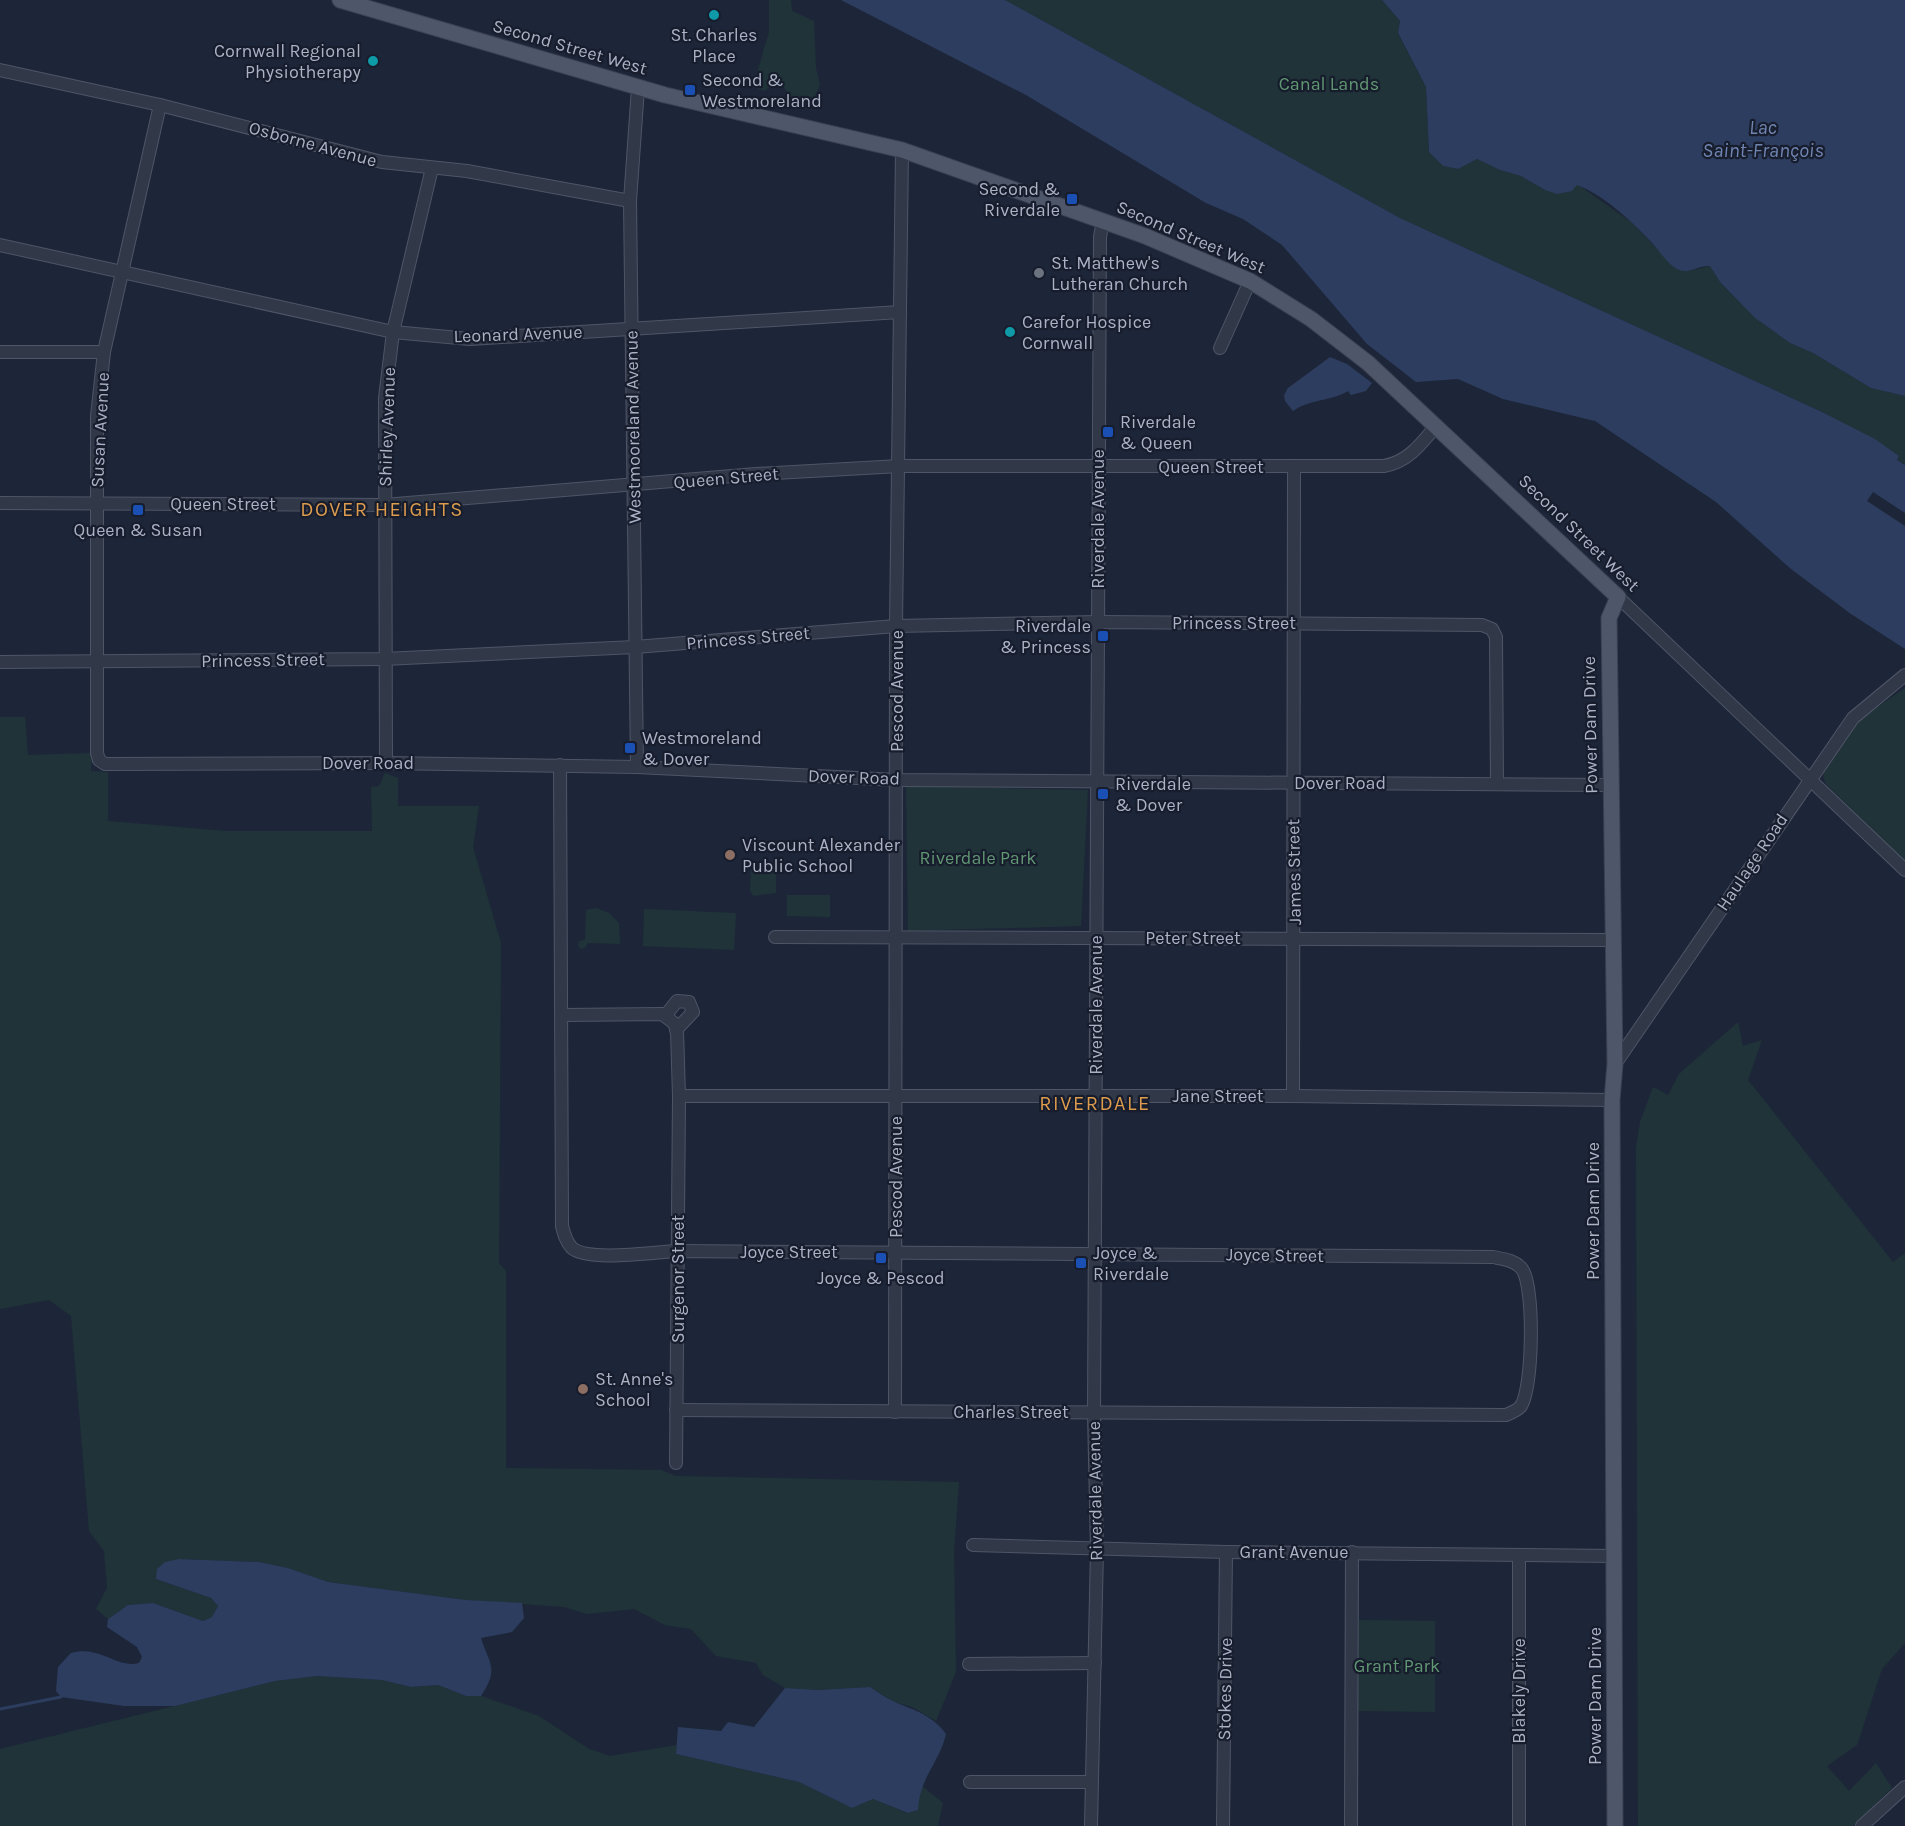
<svg xmlns="http://www.w3.org/2000/svg" width="1905" height="1826" viewBox="0 0 1905 1826" font-family="Karla,sans-serif">
<rect width="100%" height="100%" fill="#1d2638"/>
<g fill="#1f3339">
<path d="M769 0H791L792 11 814 21 816 68 820 84 810 110 787 105V92L775 73 772 86 764 91 753 87 769 32Z"/>
<path d="M1005 0H1382L1400 21 1398 34 1426 87 1429 152 1443 166 1458 169 1477 159 1500 170 1521 176 1545 190 1577 184 1631 222 1675 267 1689 271 1710 266 1720 282 1755 318 1790 343 1813 353 1871 388 1905 396V465L1897 460 1899 457 1820 411 1400 218Z"/>
<path d="M1905 688V862L1826 784 1823 776 1825 768 1860 719Z"/>
<path d="M0 717H25L28 755 92 753 91 771 108 772V821L226 831H372L371 787 379 786 385 773 398 778V806H479L473 847 501 943 499 1263 506 1271V1468L661 1470 676 1476 959 1482 954 1552 956 1672 936 1721 912 1707 894 1702 870 1687 818 1690 785 1688 763 1675 756 1663 716 1656 691 1629 665 1625 634 1609 587 1614 564 1607 466 1600 327 1582 288 1568 259 1562 179 1559 156 1579 211 1598 218 1606 212 1617 203 1621 153 1603 128 1605 108 1619 96 1609 107 1588 104 1551 89 1531 71 1316 49 1300 0 1309Z"/>
<path d="M906 786 1088 790 1081 926 908 931Z"/>
<path d="M751 870 776 872V893L753 896 750 890Z"/>
<path d="M787 895H830V917L787 916Z"/>
<path d="M596 908 609 913 619 923 620 944 588 943 585 948 581 949 578 946 579 941 585 940 586 910Z"/>
<path d="M644 909 736 913 734 950 643 946Z"/>
<path d="M1738 1022 1743 1046 1762 1040 1748 1080 1893 1262 1905 1253V1643L1882 1669 1857 1745 1827 1766 1849 1791 1876 1763 1892 1788 1853 1826H1638L1636 1148 1640 1122 1653 1087 1668 1095 1679 1074Z"/>
<path d="M1359 1620 1435 1621V1712L1358 1711Z"/>
<path d="M317 1676 382 1680 411 1687 438 1685 466 1696H481L539 1716 589 1749 610 1756 677 1745 676 1754 799 1782 852 1808 873 1799 907 1813 917 1810 921 1785 943 1803 938 1826H0V1749L275 1681Z"/>
</g>
<g fill="#2d3d5f">
<path d="M841 0H1005L1400 218 1820 411 1875 439 1899 456 1897 460 1905 465V513L1873 492 1867 501 1905 526V649L1851 614 1791 569 1716 502 1595 421 1503 399 1458 379 1416 382 1367 344 1282 245 1243 219 1206 203 1026 95Z"/>
<path d="M1382 0H1905V396L1871 388 1813 353 1790 343 1755 318 1720 282 1710 266C1699 265 1690 274 1679 270 1669 266 1660 252 1653 244 1632 222 1606 196 1577 185L1572 191 1557 194 1545 190 1521 176 1500 170 1477 159 1458 169 1443 166 1429 152 1426 87 1398 33 1400 21Z"/>
<path d="M1330 357 1347 364 1372 383 1366 391 1351 395 1348 391C1332 401 1310 399 1293 411L1285 401 1284 395 1288 388Z"/>
<path d="M179 1559 259 1562 288 1568 328 1582 466 1600 522 1603 524 1618 512 1632 481 1638C490 1666 499 1668 481 1696H466L438 1685 411 1687 382 1680 317 1676 275 1681 175 1706H124L61 1697 56 1691 58 1667 71 1653C100 1645 117 1669 139 1663L142 1657 137 1647 107 1627 108 1619 128 1605 153 1603 203 1621 212 1617 218 1606 211 1598 156 1579 157 1569 165 1562Z"/>
<path d="M870 1687C878 1692 886 1698 895 1702 916 1711 932 1715 946 1734 939 1764 920 1776 918 1810L908 1813 873 1799 852 1808 799 1782 676 1754 678 1727 721 1731 728 1722 754 1727 785 1688 818 1690Z"/>
</g>
<g fill="none" stroke-linecap="round" stroke-linejoin="round">
<path stroke="#2d3d5f" stroke-width="3" d="M0 1709 61 1697"/>
<defs>
<g id="minor">
<path d="M0 70 160 105 382 162 467 171 630 201"/>
<path d="M160 105 104 352 97 416V753L99 760 105 764 386 763 637 767 897 780 1610 785"/>
<path d="M0 245 393 332 470 339 900 312"/>
<path d="M1220 348 1250 281"/>
<path d="M0 352H104"/>
<path d="M0 503 384 505 756 474 900 466H1384C1408 462 1421 444 1436 426"/>
<path d="M1618 597 1905 870"/>
<path d="M0 662 384 659 635 647 896 626 1098 622 1482 625 1492 629 1496 637 1497 784"/>
<path d="M386 763 385 398 393 332 432 168"/>
<path d="M560 765 562 1226C564 1234 566 1242 572 1248 588 1262 654 1252 676 1251L1493 1257C1503 1259 1515 1260 1522 1269 1535 1287 1533 1388 1521 1406 1518 1410 1511 1413 1506 1415L676 1410"/>
<path d="M637 767 630 201 638 88"/>
<path d="M775 937 1612 940"/>
<path d="M563 1015 662 1014 674 1023 677 1031 679 1096 676 1463"/>
<path d="M665 1016 677 1001 689 1002 693 1012 676 1030"/>
<path d="M1615 1064 1853 718 1905 675"/>
<path d="M679 1096H1293L1612 1100"/>
<path d="M1293 1096 1294 467"/>
<path d="M895 1412 896 626 902 150"/>
<path d="M973 1545 1226 1552 1615 1556"/>
<path d="M969 1664 1095 1663"/>
<path d="M970 1782H1091"/>
<path d="M1091 1826 1097 1549 1094 1413 1100 237 1103 220"/>
<path d="M1223 1826 1226 1552"/>
<path d="M1351 1826 1352 1552"/>
<path d="M1519 1826V1556"/>
<path d="M1862 1826 1905 1787"/>
</g>
<path id="major" d="M340 0 665 95 902 150 1145 236 1250 281 1311 319 1368 363 1618 597 1609 618 1615 1064 1612 1100 1615 1826"/>
</defs>
<use href="#minor" stroke="#4f5567" stroke-width="14"/>
<use href="#major" stroke="#3b4152" stroke-width="17"/>
<use href="#minor" stroke="#313848" stroke-width="12"/>
<use href="#major" stroke="#4e5769" stroke-width="15"/>
</g>
<g fill="#0f9aa8" stroke="#171d2c" stroke-width="2">
<circle cx="714" cy="15" r="6"/>
<circle cx="373" cy="61" r="6"/>
<circle cx="1010" cy="332" r="6"/>
</g>
<g fill="#1a4fb4" stroke="#171d2c" stroke-width="2">
<rect x="684" y="84" width="12" height="12" rx="3"/>
<rect x="1066" y="193" width="12" height="12" rx="3"/>
<rect x="1102" y="426" width="12" height="12" rx="3"/>
<rect x="132" y="504" width="12" height="12" rx="3"/>
<rect x="1097" y="630" width="12" height="12" rx="3"/>
<rect x="624" y="742" width="12" height="12" rx="3"/>
<rect x="1097" y="788" width="12" height="12" rx="3"/>
<rect x="875" y="1252" width="12" height="12" rx="3"/>
<rect x="1075" y="1257" width="12" height="12" rx="3"/>
</g>
<circle fill="#6b7280" stroke="#171d2c" stroke-width="2" cx="1039" cy="273" r="6"/>
<g fill="#8d6e63" stroke="#171d2c" stroke-width="2">
<circle cx="730" cy="855" r="6"/>
<circle cx="583" cy="1389" r="6"/>
</g>
<g text-anchor="middle" dominant-baseline="central" stroke-width="4.5" stroke-linejoin="round" paint-order="stroke">
<g font-size="18" fill="#abb2c6" stroke="#171d2c" text-anchor="start">
<text x="714" y="35" text-anchor="middle">St. Charles<tspan x="714" dy="21">Place</tspan></text>
<text x="361" y="51" text-anchor="end">Cornwall Regional<tspan x="361" dy="21">Physiotherapy</tspan></text>
<text x="702" y="80">Second &amp;<tspan x="702" dy="21">Westmoreland</tspan></text>
<text x="1060" y="189" text-anchor="end">Second &amp;<tspan x="1060" dy="21">Riverdale</tspan></text>
<text x="1051" y="263">St. Matthew's<tspan x="1051" dy="21">Lutheran Church</tspan></text>
<text x="1022" y="322">Carefor Hospice<tspan x="1022" dy="21">Cornwall</tspan></text>
<text x="1120" y="422">Riverdale<tspan x="1120" dy="21">&amp; Queen</tspan></text>
<text x="138" y="530" text-anchor="middle">Queen &amp; Susan</text>
<text x="1091" y="626" text-anchor="end">Riverdale<tspan x="1091" dy="21">&amp; Princess</tspan></text>
<text x="642" y="738">Westmoreland<tspan x="642" dy="21">&amp; Dover</tspan></text>
<text x="1115" y="784">Riverdale<tspan x="1115" dy="21">&amp; Dover</tspan></text>
<text x="742" y="845">Viscount Alexander<tspan x="742" dy="21">Public School</tspan></text>
<text x="1093" y="1253">Joyce &amp;<tspan x="1093" dy="21">Riverdale</tspan></text>
<text x="881" y="1278" text-anchor="middle">Joyce &amp; Pescod</text>
<text x="595" y="1379">St. Anne's<tspan x="595" dy="21">School</tspan></text>
</g>
<g font-size="18" fill="#abb2c6" stroke="#171d2c">
<text transform="translate(570 47) rotate(16)">Second Street West</text>
<text transform="translate(313 144) rotate(15)">Osborne Avenue</text>
<text transform="translate(1191 237) rotate(23)">Second Street West</text>
<text transform="translate(518 334) rotate(-2)">Leonard Avenue</text>
<text transform="translate(387 427) rotate(-88)">Shirley Avenue</text>
<text transform="translate(633 427) rotate(-91)">Westmooreland Avenue</text>
<text transform="translate(100 430) rotate(-87)">Susan Avenue</text>
<text x="1211" y="467">Queen Street</text>
<text transform="translate(726 478) rotate(-5)">Queen Street</text>
<text x="223" y="504">Queen Street</text>
<text transform="translate(1098 519) rotate(-90)">Riverdale Avenue</text>
<text transform="translate(1579 533) rotate(44)">Second Street West</text>
<text x="1234" y="623">Princess Street</text>
<text transform="translate(748 638) rotate(-5)">Princess Street</text>
<text transform="translate(263 660) rotate(-1)">Princess Street</text>
<text transform="translate(897 691) rotate(-90)">Pescod Avenue</text>
<text transform="translate(1590 725) rotate(-91)">Power Dam Drive</text>
<text x="368" y="763">Dover Road</text>
<text transform="translate(854 777) rotate(2)">Dover Road</text>
<text x="1340" y="783">Dover Road</text>
<text transform="translate(1752 862) rotate(-56)">Haulage Road</text>
<text transform="translate(1294 872) rotate(-91)">James Street</text>
<text x="1193" y="938">Peter Street</text>
<text transform="translate(1096 1005) rotate(-90)">Riverdale Avenue</text>
<text x="1218" y="1096">Jane Street</text>
<text transform="translate(896 1177) rotate(-90)">Pescod Avenue</text>
<text transform="translate(1593 1211) rotate(-90)">Power Dam Drive</text>
<text x="789" y="1252">Joyce Street</text>
<text transform="translate(1275 1255) rotate(1)">Joyce Street</text>
<text transform="translate(678 1279) rotate(-90)">Surgenor Street</text>
<text x="1011" y="1412">Charles Street</text>
<text transform="translate(1095 1491) rotate(-91)">Riverdale Avenue</text>
<text x="1294" y="1552">Grant Avenue</text>
<text transform="translate(1225 1689) rotate(-89)">Stokes Drive</text>
<text transform="translate(1519 1691) rotate(-90)">Blakely Drive</text>
<text transform="translate(1595 1696) rotate(-90)">Power Dam Drive</text>
</g>
<g font-size="18" fill="#619773" stroke="#171d2c">
<text x="1329" y="84">Canal Lands</text>
<text x="978" y="858">Riverdale Park</text>
<text x="1397" y="1666">Grant Park</text>
</g>
<g font-size="20" font-style="italic" fill="#7085b2" stroke="#171d2c">
<text x="1763" y="127">Lac<tspan x="1763" dy="23">Saint-François</tspan></text>
</g>
<g font-size="20" letter-spacing="1.5" fill="#dd9c4e" stroke="#171d2c">
<text x="382" y="509">DOVER HEIGHTS</text>
<text x="1095" y="1103">RIVERDALE</text>
</g>
</g>
</svg>
